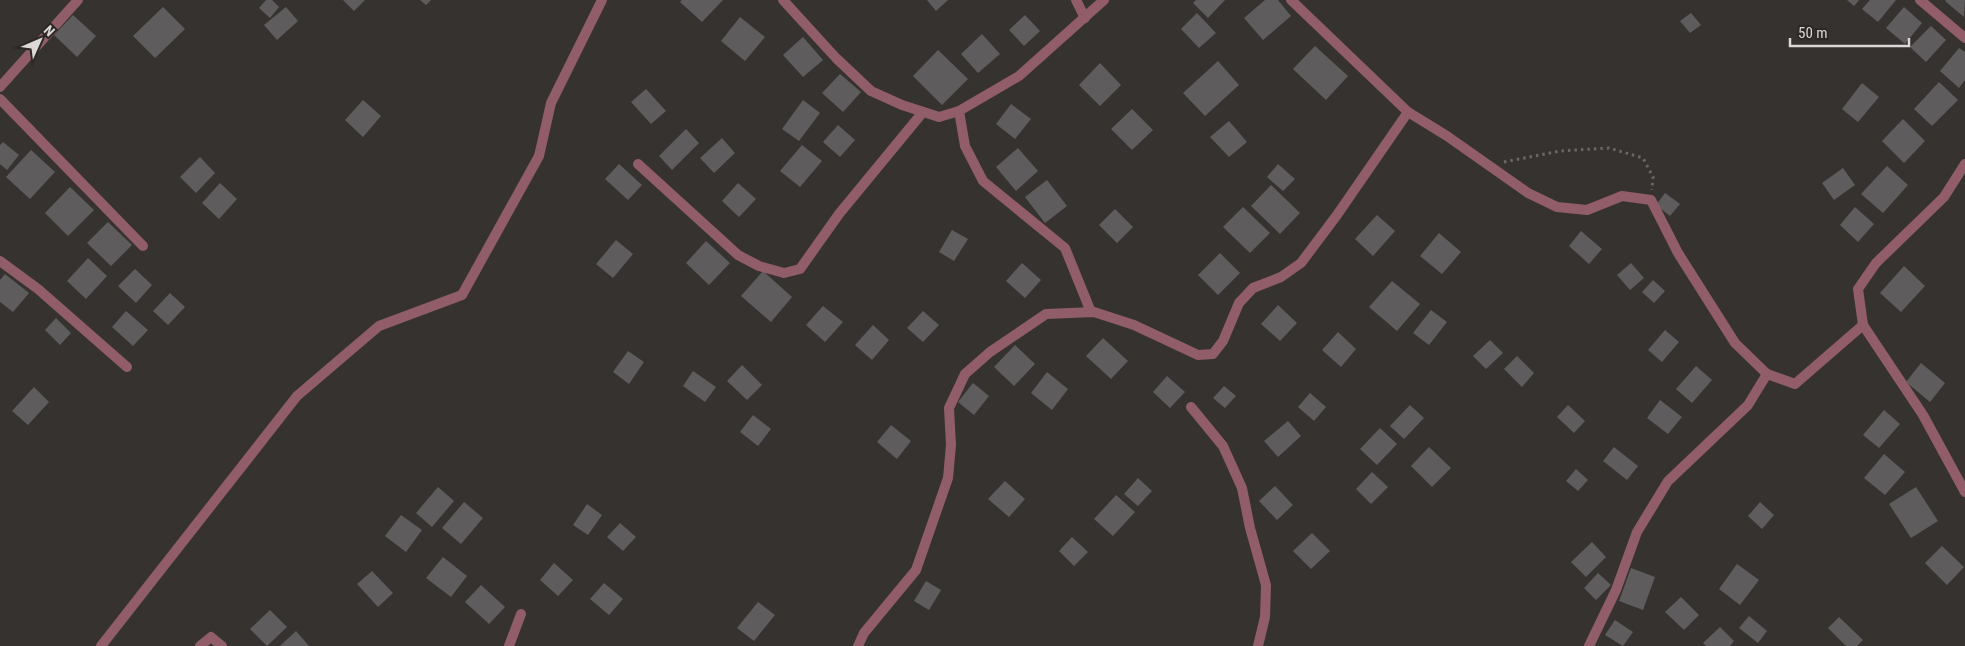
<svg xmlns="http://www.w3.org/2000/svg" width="1965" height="646" viewBox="0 0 1965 646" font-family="'Roboto Condensed',sans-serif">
<rect width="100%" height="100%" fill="#363230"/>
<g fill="#5f5c5e">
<path d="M266 0H272L279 7 270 18 259 8Z"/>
<path d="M343 0H365L354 11Z"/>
<path d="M420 0H431L426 5Z"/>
<path d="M682 0H723L702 22 680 2Z"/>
<path d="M927 0H948L936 11Z"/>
<path d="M1196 0H1225L1208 18 1193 3Z"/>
<path d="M1265 0H1278L1291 16 1263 40 1244 18Z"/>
<path d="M1847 0H1859L1854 6Z"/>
<path d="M1870 0H1896L1878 22 1862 9Z"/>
<path d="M1946 0H1965L1964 17 1945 1Z"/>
<path d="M163 7 185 29 155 58 133 36Z"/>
<path d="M286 7 298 21 277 40 264 25Z"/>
<path d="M1904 7 1922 23 1905 44 1886 28Z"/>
<path d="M1197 13 1216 33 1199 48 1181 29Z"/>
<path d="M1691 13 1701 25 1690 33 1680 21Z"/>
<path d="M73 15 96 36 77 57 54 35Z"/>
<path d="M1025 15 1040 31 1024 46 1009 30Z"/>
<path d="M740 17 765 37 745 61 721 41Z"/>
<path d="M1931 26 1946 40 1926 62 1910 47Z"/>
<path d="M982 34 1000 54 978 73 961 54Z"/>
<path d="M803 37 823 60 803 77 783 55Z"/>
<path d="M1315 46 1348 76 1326 100 1293 69Z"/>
<path d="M1959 48 1965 52V80L1959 88 1940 71Z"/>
<path d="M938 50 968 79 942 105 913 76Z"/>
<path d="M1218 61 1239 85 1205 116 1183 93Z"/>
<path d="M1100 63 1121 85 1100 106 1079 85Z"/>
<path d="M840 74 861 92 843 112 822 93Z"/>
<path d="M1939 82 1958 100 1932 126 1914 109Z"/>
<path d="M1862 83 1879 97 1858 122 1842 109Z"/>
<path d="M646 89 666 111 651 124 631 102Z"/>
<path d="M363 100 381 116 363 137 345 120Z"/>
<path d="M803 100 820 113 799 141 782 129Z"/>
<path d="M1011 104 1031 119 1015 139 996 124Z"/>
<path d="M1132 109 1153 130 1132 150 1111 129Z"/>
<path d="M1903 119 1925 141 1904 163 1882 141Z"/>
<path d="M1229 121 1247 142 1229 157 1210 137Z"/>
<path d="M838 125 855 140 840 157 823 142Z"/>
<path d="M686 129 699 143 672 170 659 156Z"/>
<path d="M722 138 735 153 714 173 700 158Z"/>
<path d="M3 142 19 155 7 170 0 164V145Z"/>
<path d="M802 145 822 161 800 187 780 171Z"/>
<path d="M1018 148 1038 171 1016 191 996 167Z"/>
<path d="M31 150 55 172 30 199 6 177Z"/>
<path d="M200 157 215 173 196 193 180 177Z"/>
<path d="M619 164 642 185 628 200 605 179Z"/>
<path d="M1278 164 1295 179 1283 191 1267 177Z"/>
<path d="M1887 166 1908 185 1883 213 1861 194Z"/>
<path d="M1843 168 1855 185 1834 200 1822 183Z"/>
<path d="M1047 180 1067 206 1045 223 1025 197Z"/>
<path d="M220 183 237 199 219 219 202 203Z"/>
<path d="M738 183 756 199 739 217 722 201Z"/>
<path d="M1271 185 1300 213 1280 234 1251 206Z"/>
<path d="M70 187 94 210 68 236 45 213Z"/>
<path d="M1665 193 1680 204 1670 216 1656 205Z"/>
<path d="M1243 207 1270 233 1250 253 1223 227Z"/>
<path d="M1855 207 1874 224 1858 242 1840 225Z"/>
<path d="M1115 209 1133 227 1117 243 1099 225Z"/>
<path d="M1377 215 1395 231 1373 256 1355 239Z"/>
<path d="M108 222 132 245 111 266 87 243Z"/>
<path d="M952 230 968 239 954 261 939 252Z"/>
<path d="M1581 231 1602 249 1589 264 1569 246Z"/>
<path d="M1439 233 1461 252 1442 274 1420 256Z"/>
<path d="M616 240 633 254 613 278 596 264Z"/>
<path d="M706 241 730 263 709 285 686 263Z"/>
<path d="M1220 253 1240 273 1218 295 1198 275Z"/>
<path d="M88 258 107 276 86 299 67 281Z"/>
<path d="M1022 263 1041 280 1025 298 1006 281Z"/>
<path d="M1631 263 1644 278 1630 290 1617 275Z"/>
<path d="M1904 266 1925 286 1901 312 1880 293Z"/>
<path d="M135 269 152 285 136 303 118 286Z"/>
<path d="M763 271 792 297 771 322 741 296Z"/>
<path d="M5 274 29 293 13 312 0 302V280Z"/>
<path d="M1653 280 1665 291 1654 303 1642 292Z"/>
<path d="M1392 281 1420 304 1397 331 1369 307Z"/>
<path d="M170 293 185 307 168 325 153 311Z"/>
<path d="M1278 305 1297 323 1280 341 1261 324Z"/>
<path d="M823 306 843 322 825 342 806 325Z"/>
<path d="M1431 310 1447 322 1429 345 1413 333Z"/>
<path d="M126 311 148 330 133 346 112 327Z"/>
<path d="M923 311 939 325 923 342 907 328Z"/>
<path d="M56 318 71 333 60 345 45 330Z"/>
<path d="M873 325 889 340 872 360 855 345Z"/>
<path d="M1665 330 1679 342 1662 362 1648 350Z"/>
<path d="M1338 332 1356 349 1341 367 1322 350Z"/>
<path d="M1103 338 1128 361 1111 379 1086 356Z"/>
<path d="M1490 340 1503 353 1486 369 1473 356Z"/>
<path d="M1015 345 1035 364 1014 386 994 367Z"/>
<path d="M628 351 644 362 629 384 613 372Z"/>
<path d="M1517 356 1534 373 1522 387 1504 369Z"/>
<path d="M1921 363 1945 383 1930 402 1906 382Z"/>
<path d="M742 365 762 385 747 400 727 381Z"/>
<path d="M1696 366 1712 380 1692 403 1676 389Z"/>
<path d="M693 371 716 387 705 402 683 386Z"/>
<path d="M1047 372 1068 389 1052 410 1031 393Z"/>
<path d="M1167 376 1185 392 1170 408 1153 392Z"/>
<path d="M973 383 989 396 974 415 958 402Z"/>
<path d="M1224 386 1236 396 1225 408 1213 398Z"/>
<path d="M34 387 49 402 28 425 12 411Z"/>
<path d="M1310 393 1326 407 1314 421 1298 407Z"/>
<path d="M1660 400 1682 417 1668 434 1647 418Z"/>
<path d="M1410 405 1424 418 1404 439 1390 426Z"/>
<path d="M1568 405 1585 421 1574 433 1557 417Z"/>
<path d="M1884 410 1900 424 1879 448 1863 435Z"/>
<path d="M753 415 771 429 758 446 740 432Z"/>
<path d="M1288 421 1301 436 1278 457 1264 441Z"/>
<path d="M891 425 911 441 897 459 877 442Z"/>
<path d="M1380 428 1397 444 1377 465 1360 449Z"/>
<path d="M1429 447 1451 468 1432 487 1411 466Z"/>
<path d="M1614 447 1638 466 1627 480 1603 461Z"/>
<path d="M1884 454 1905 472 1885 495 1864 478Z"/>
<path d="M1576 469 1588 480 1578 491 1566 481Z"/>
<path d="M1372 472 1388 487 1371 504 1356 489Z"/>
<path d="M1138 478 1152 491 1138 506 1124 494Z"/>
<path d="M1005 481 1025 499 1009 517 988 499Z"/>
<path d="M1275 486 1293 505 1277 520 1259 501Z"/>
<path d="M438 487 454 501 432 527 416 513Z"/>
<path d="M1916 487 1938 521 1911 538 1889 504Z"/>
<path d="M1116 495 1135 512 1113 536 1094 519Z"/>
<path d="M464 502 483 518 461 544 442 528Z"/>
<path d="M1760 502 1774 515 1762 529 1748 516Z"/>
<path d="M587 504 602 515 588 535 573 525Z"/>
<path d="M401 515 422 530 406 552 385 536Z"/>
<path d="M620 523 636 537 623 551 607 537Z"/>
<path d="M1312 533 1330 551 1311 569 1293 551Z"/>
<path d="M1072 537 1088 552 1074 566 1059 551Z"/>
<path d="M1592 542 1606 557 1586 577 1571 562Z"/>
<path d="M1942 546 1964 567 1947 585 1925 563Z"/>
<path d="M443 557 467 576 451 597 426 578Z"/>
<path d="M554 563 573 580 558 596 540 580Z"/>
<path d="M1737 564 1759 580 1740 605 1719 589Z"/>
<path d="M1631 568 1655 577 1643 610 1619 601Z"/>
<path d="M372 571 393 593 378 607 357 584Z"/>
<path d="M1598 573 1611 585 1596 600 1584 588Z"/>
<path d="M926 581 941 590 929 610 914 601Z"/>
<path d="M604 583 623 599 609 615 590 599Z"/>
<path d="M481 585 505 607 489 624 465 602Z"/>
<path d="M1681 597 1699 615 1684 630 1665 612Z"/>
<path d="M758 602 775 615 754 641 737 628Z"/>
<path d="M270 610 287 627 267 646 250 629Z"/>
<path d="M1749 616 1767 631 1758 643 1739 628Z"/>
<path d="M1839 617 1863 640 1857 646H1846L1828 628Z"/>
<path d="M1615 620 1633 632 1623 646 1605 635Z"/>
<path d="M1720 627 1734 641 1730 646H1706L1703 643Z"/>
<path d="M296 631 309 646H280Z"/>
</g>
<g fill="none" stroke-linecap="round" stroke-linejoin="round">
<path stroke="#6b6766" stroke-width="3" stroke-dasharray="2.5 4" stroke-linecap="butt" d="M1504 162 1560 151 1609 148 1643 158 1653 177 1652 190"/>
<g stroke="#905d68" stroke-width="10">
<path d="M783 0 836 58 871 91 902 105 939 117 959 111"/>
<path d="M1076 0 1085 18"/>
<path d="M1291 0 1408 112"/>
<path d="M1920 0 1965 38"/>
<path d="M0 87 78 0"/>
<path d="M0 99 143 246"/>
<path d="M638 164 738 255 759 266 784 273 800 269 839 214 923 112"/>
<path d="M1965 164 1944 197 1876 263 1858 289 1863 325 1923 415 1965 492"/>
<path d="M0 261 38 289 127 367"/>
<path d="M1091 312 1065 248 983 181 965 146 959 111 1019 76 1104 0"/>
<path d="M1191 407 1223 446 1242 488 1250 528 1266 585 1265 617 1258 646"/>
<path d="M101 646 297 396 379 326 462 295 539 156 551 103 602 0"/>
<path d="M200 646 211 637 222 646"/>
<path d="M509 646 521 614"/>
<path d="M858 646 864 633 916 570 948 478 951 445 949 408 965 374 990 352 1046 314 1094 312 1134 325 1198 355 1213 354 1223 341 1239 303 1253 288 1281 277 1301 263 1337 215 1408 112 1447 136 1528 193 1557 207 1587 210 1622 196 1651 200 1678 253 1735 343 1767 374 1795 384 1863 325"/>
<path d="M1589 646 1616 590 1637 532 1668 481 1748 405 1767 374"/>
</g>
</g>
<g transform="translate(40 40) rotate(45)" stroke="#2c2826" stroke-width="4" paint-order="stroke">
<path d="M0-4L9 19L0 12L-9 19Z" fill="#dbd8d7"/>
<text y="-8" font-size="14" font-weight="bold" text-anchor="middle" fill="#dbd8d7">N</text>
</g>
<path d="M1790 38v8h119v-8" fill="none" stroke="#dbd8d7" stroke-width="2.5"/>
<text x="1798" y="38" font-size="15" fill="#dbd8d7" stroke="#2c2826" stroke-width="4" paint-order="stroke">50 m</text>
</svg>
